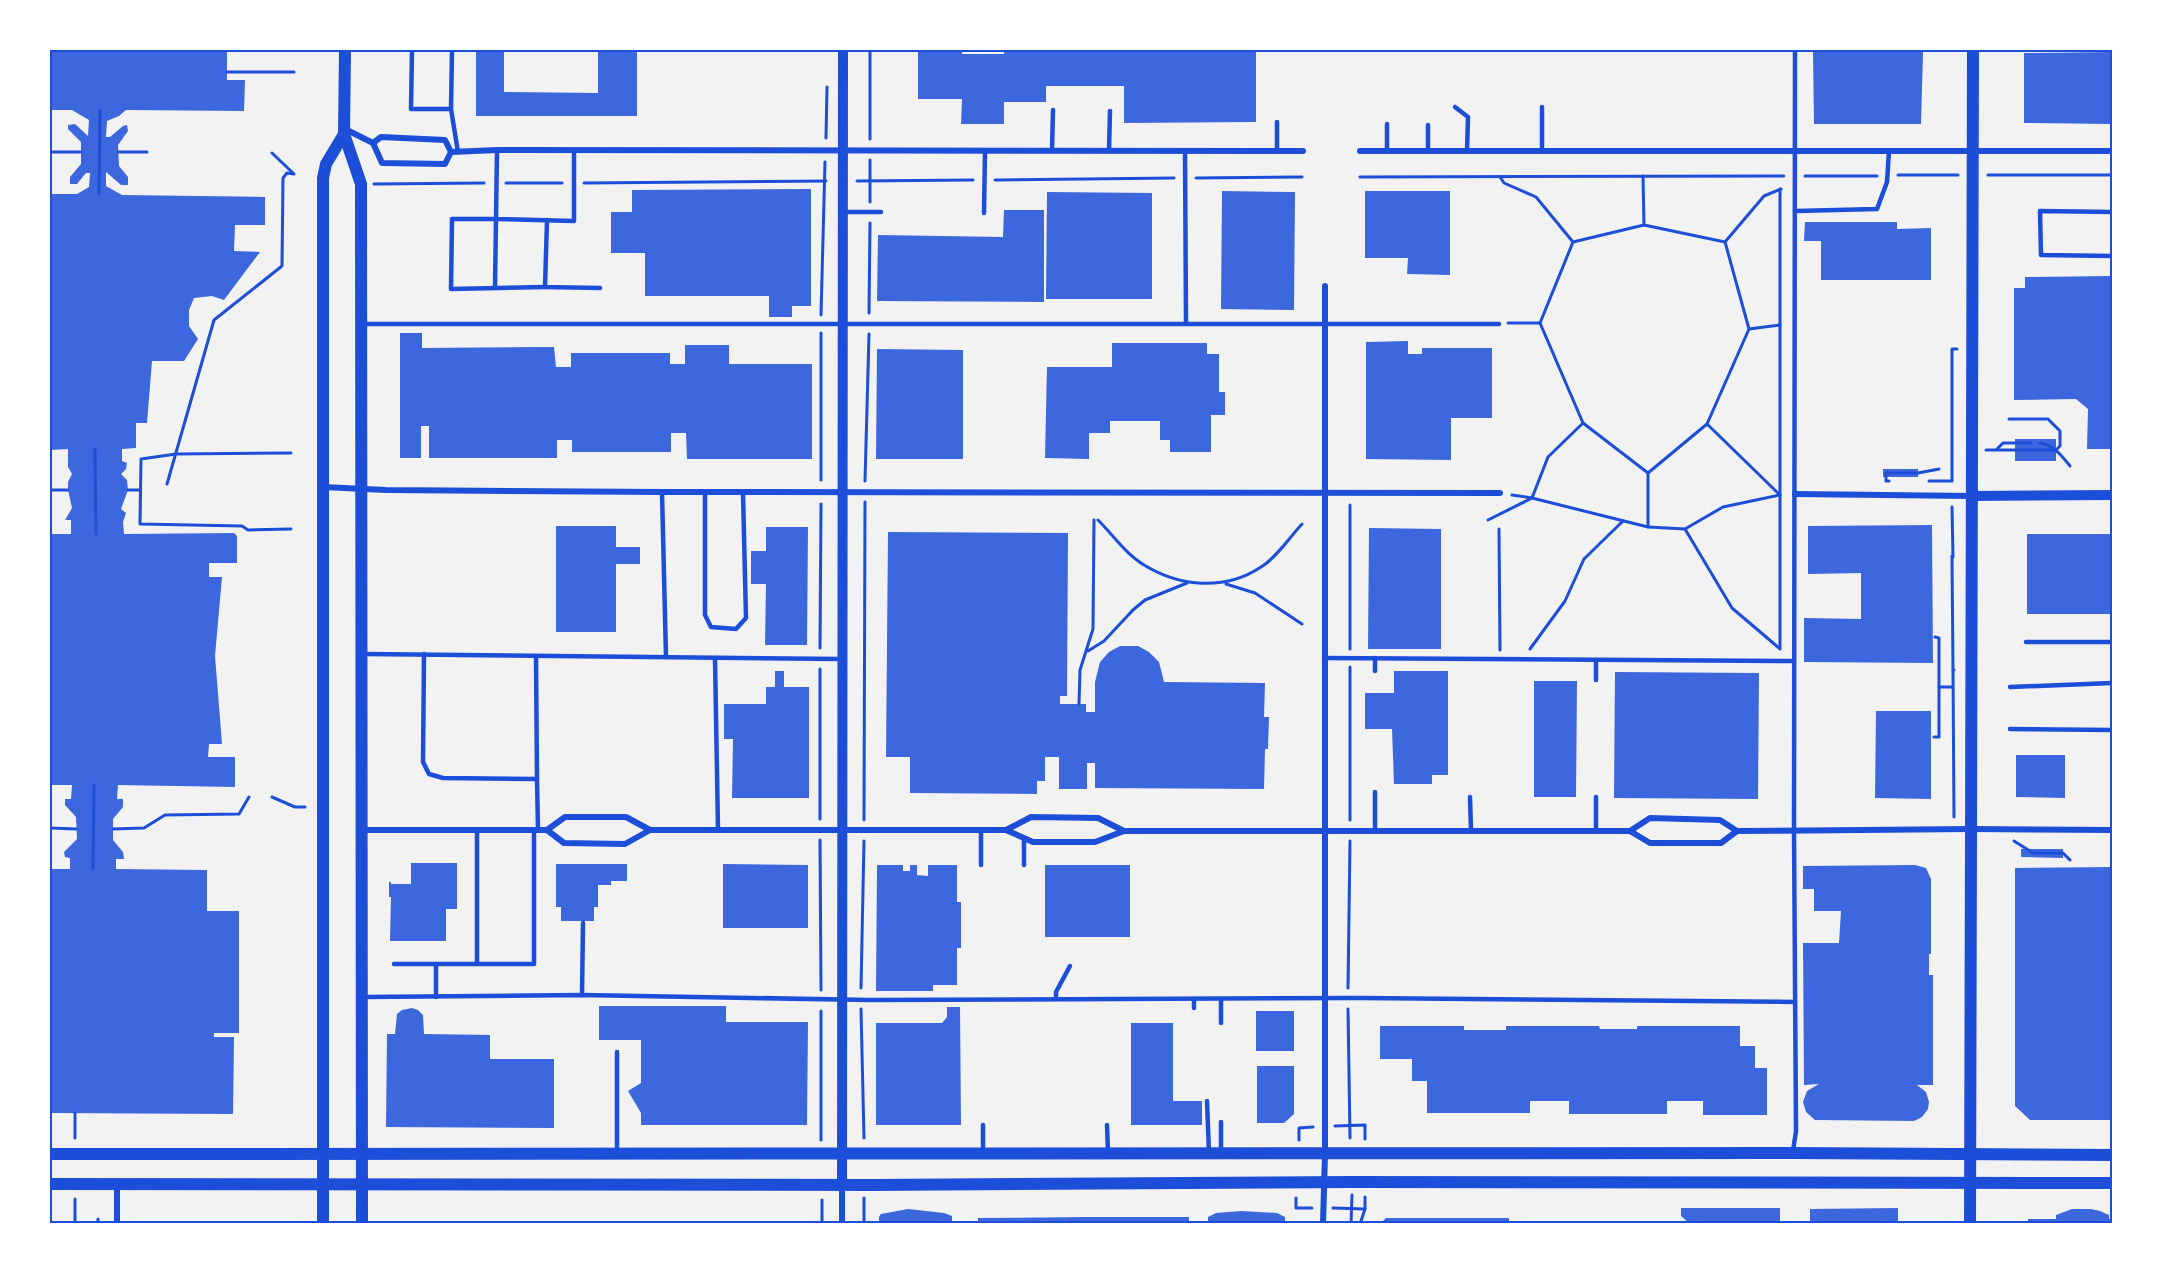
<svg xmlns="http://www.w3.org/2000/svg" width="2162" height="1273" viewBox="0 0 2162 1273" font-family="Rubik,sans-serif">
<rect width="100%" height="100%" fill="#f2f2f2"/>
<g fill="#3d67dc">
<path d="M50 50H227V80H245L244 111 126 110 119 116 107 121 106 137H110L123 126 127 125 128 131 118 145 119 166 128 177V185H121L106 172V186L122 195 265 197V225H235L234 251 260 252 224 300 212 296 194 298 189 310V326L198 339 184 361H152L147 423H136V448L122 449V461L127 463 126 469 121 474 127 480 128 490 121 509 126 513 123 522 124 534 234 533 237 536V563H209V577H222L215 656 222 744H209L208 757H235V787L118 785 117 799H123V807L113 819V840L123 852 124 859H116V869L207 870V911H239V1033H214V1037H234L233 1114 50 1113V869H70V858L65 857 64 852 77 839 76 817 65 805V799H71L72 785H50V534H71V520H65L72 508 68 490V482L72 474 68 467V449L50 450V194H77L89 187 90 173H86L77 184H70V177L81 164V142L68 129V125L75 124 88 136 89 120 72 110H50Z"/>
<path d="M476 50H504V92L598 93V50H637V116H476Z"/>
<path d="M918 50H962V54H1004V50H1256V122L1124 123V86H1046V102H1004V124H961L962 99H918Z"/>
<path d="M1813 52H1923L1921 124H1814Z"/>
<path d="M2112 52V124L2024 123V53Z"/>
<path d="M811 189V306H792V317H769V296H645V253H611V212H632V190Z"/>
<path d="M1222 191 1295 192 1294 310 1221 309Z"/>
<path d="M1365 191H1450V275L1407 274 1408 258H1365Z"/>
<path d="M1047 192 1152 193V299H1046Z"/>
<path d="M1004 210H1044V302L877 301 878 235 1003 237Z"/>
<path d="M1805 222H1897V229L1931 228V280H1821V241H1804Z"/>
<path d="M2112 276V449H2087L2088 409 2076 399 2014 400V288H2025V277Z"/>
<path d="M400 333H422V348L554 347 556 367H571V353H670V364H685V345H729V364H812V459H687L686 433H671V452H572V440H557V458H429V426H421V458H400Z"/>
<path d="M1408 341V354H1422V348H1492V418H1451V460L1366 459V342Z"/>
<path d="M1112 343H1207V354H1219V392H1225V415H1211V452H1170V440H1160V421H1110V433H1089V459L1045 458 1047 367H1112Z"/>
<path d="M877 349 963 350V459H876Z"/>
<rect x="2015" y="439" width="41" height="22"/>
<rect x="1883" y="469" width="35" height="8"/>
<path d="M1932 525 1933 663 1804 662V618L1861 619V573L1808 574V526Z"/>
<path d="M556 526H616V547H640V564H616V632H556Z"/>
<path d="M766 527H808L807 645H765L766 584H751V551H766Z"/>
<path d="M1369 528 1441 529V649H1368Z"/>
<path d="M888 532 1068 533 1067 696H1060V704H1086V712H1095V682L1100 662 1109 652 1120 646H1138L1149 652 1159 662 1164 682 1265 683 1264 717H1269L1268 749H1265L1264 789 1095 788V763H1087V789H1059V757H1045V781H1037V794L910 793V757H886Z"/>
<rect x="2027" y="534" width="85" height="80"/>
<path d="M775 671H784V687H809V798H732L733 739H724V704H766V687H775Z"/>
<path d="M1394 671H1448V775H1432V784H1394L1392 729H1365V693H1394Z"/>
<path d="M1615 672 1759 673 1758 799 1614 798Z"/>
<path d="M1534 681H1577L1576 797H1534Z"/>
<path d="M1876 711H1931V799L1875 798Z"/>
<path d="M2016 755H2065V798L2016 797Z"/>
<path d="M2021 849H2063V858L2021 857Z"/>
<path d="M411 863H457V909H446V941H390L391 897H389V882H391V884H411Z"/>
<path d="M556 864H627V881H611V885H598V907H594V921H561V907H556Z"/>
<path d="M723 864 808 865V928H723Z"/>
<path d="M877 865H903V871H910V865H917V875L928 876V865H957V902H961V948H957V985H933V991H876Z"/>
<rect x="1045" y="865" width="85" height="72"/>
<path d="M1915 865 1926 868 1931 879V954H1929V975H1933V1085H1917L1926 1092 1929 1102 1928 1109 1922 1117 1914 1121 1815 1120 1806 1112 1803 1102 1807 1091 1819 1084 1804 1085 1803 943H1839L1841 911H1814V889H1803V866Z"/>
<path d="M2112 867V1120H2030L2015 1106V868Z"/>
<path d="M599 1006H726V1022H808L807 1125H641V1113L628 1091 641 1083V1040H599Z"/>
<path d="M947 1007H960L961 1125H876V1023H942L947 1017Z"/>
<path d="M412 1008 418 1010 423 1015 424 1034 490 1035V1059H554V1128L386 1127 387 1034H395L397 1014 402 1010Z"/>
<rect x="1256" y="1011" width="38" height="40"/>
<path d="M1131 1023H1173V1101H1202V1125H1131Z"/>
<path d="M1380 1026H1464V1030H1506V1026H1599L1600 1029H1637V1026H1740V1046H1755V1068H1767V1115H1703V1101H1667V1114H1569V1101H1530V1113H1427V1081H1412V1059H1380Z"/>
<path d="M1257 1066H1294V1114L1284 1123H1257Z"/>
<path d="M1681 1208H1780V1224H1690L1681 1216Z"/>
<path d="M1898 1208V1222L1897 1224H1810V1209Z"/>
<path d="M908 1209 944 1213 952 1216V1224H879V1217L881 1214Z"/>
<path d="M2072 1209H2091L2100 1211 2109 1215V1219H2112V1224H2028V1219H2056V1215Z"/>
<path d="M1241 1211 1277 1213 1285 1217V1224H1208V1217L1216 1213Z"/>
<path d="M1088 1217H1189V1224H978V1218Z"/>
<path d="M1386 1218H1509V1224H1380Z"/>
</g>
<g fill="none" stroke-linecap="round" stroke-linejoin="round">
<g stroke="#1d4ed8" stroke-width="3">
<path d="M227 72H294"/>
<path d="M826 138 827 87"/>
<path d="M870 139V50"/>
<path d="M50 152H81"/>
<path d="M118 152H147"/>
<path d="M272 153 293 173"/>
<path d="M1898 175H1958"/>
<path d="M1988 175H2112"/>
<path d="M1643 176 1644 225"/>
<path d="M1805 176H1877"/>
<path d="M1360 177 1784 176"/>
<path d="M1500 177 1504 183 1536 197 1573 242"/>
<path d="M1196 178 1302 177"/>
<path d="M995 180 1174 178"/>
<path d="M857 181 973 180"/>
<path d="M506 183H562"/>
<path d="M584 183 826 181"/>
<path d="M374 184 484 183"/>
<path d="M1780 189V649"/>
<path d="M99 194 100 110"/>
<path d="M870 202V160"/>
<path d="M1644 225 1725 242 1749 329 1707 424 1648 473 1583 423 1540 323 1573 242Z"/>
<path d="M1725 242 1764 196 1781 189"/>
<path d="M869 313 870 223"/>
<path d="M821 315 825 162"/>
<path d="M1508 323H1540"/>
<path d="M1749 329 1780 325"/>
<path d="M821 333V480"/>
<path d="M2009 419H2048L2060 431V446L2056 450"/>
<path d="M1707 424 1780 495"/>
<path d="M2040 443C2054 445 2062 456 2070 466"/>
<path d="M95 449 96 534"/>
<path d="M1997 449 2003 443H2031"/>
<path d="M1986 450H2056"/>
<path d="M291 453 176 454 141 459 140 524 242 526 248 530 291 529"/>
<path d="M865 481 869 334"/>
<path d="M1889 481H1886V473H1918L1939 469"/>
<path d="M1929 481H1952V349H1957"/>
<path d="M167 484 214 320 282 266 283 178 287 173 294 174"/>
<path d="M50 490H68"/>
<path d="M128 490H140"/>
<path d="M1512 495 1532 498 1648 527V473"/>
<path d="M1952 507 1953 557"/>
<path d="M1098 520C1113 535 1126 554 1144 565 1180 587 1225 591 1261 567 1277 557 1289 538 1302 524"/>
<path d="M1488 520 1532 498 1548 457 1583 423"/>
<path d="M1648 527 1685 529 1723 507 1780 495"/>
<path d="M1499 529 1500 650"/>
<path d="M1685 529 1732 608 1779 648"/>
<path d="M1952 556 1953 670H1954"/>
<path d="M1226 584 1255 593 1302 624"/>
<path d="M1935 637 1939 638V687"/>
<path d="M820 648 821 504"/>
<path d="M1350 649V505"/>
<path d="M1530 649 1565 601 1584 559 1623 521"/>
<path d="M1088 651 1104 641 1133 610 1145 600 1187 583"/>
<path d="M1350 667V820"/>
<path d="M1953 670 1954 817"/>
<path d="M1079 704 1080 670 1093 629 1094 520"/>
<path d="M1934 737H1939V687H1952"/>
<path d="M272 797 295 807H305"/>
<path d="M820 819V669"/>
<path d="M864 820 865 502"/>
<path d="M50 828 76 829"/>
<path d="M113 829 144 828 165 815 239 814 249 797"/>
<path d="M820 840 821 990"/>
<path d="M2014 841 2033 853H2063L2070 860"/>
<path d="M93 869 94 785"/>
<path d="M861 988 864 841"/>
<path d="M1348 988 1350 841"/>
<path d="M861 1009 864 1138"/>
<path d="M1348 1009 1350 1138"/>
<path d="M821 1011V1140"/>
<path d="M75 1113V1138"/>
<path d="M1335 1126 1365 1125V1139"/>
<path d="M1299 1140V1128L1313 1127"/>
<path d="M1296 1198V1208H1312"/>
<path d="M75 1199V1224"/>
<path d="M822 1200V1224"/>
<path d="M1333 1208 1365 1209"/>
<path d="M98 1224V1219"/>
<path d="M864 1224V1198"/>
<path d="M1351 1224 1352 1195"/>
<path d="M1360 1224 1365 1209V1197"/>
</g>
<g stroke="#1d4ed8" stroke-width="4.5">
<path d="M412 50 411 109H451"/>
<path d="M452 50 451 109 458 152"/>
<path d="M1455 107 1468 117 1467 151"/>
<path d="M1542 107V151"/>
<path d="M1277 122V151"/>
<path d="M1387 124V151"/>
<path d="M1428 125V151"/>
<path d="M497 150 496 219 574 221V150"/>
<path d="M1052 151 1053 110"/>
<path d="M1109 151 1110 111"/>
<path d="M1185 151 1186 323"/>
<path d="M1795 211 1877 209 1887 182 1889 151"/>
<path d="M843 212H881"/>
<path d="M2112 212 2040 211 2041 255 2112 256"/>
<path d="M984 213 985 151"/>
<path d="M547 220 545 287 600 288"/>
<path d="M495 288 496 219H452L451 289 545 287"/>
<path d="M362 324H1499"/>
<path d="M662 492 666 657"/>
<path d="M705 492V615L711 627 736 629 746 618 743 493"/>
<path d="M2026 642H2112"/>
<path d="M364 654 841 659"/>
<path d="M424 654 423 762 429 774 443 778 537 779 538 830"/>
<path d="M536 656 537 779"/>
<path d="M715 658 718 830"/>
<path d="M1324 658 1794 661"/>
<path d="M1375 658V671"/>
<path d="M1596 660V680"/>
<path d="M2010 687 2112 683"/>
<path d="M2010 729 2112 730"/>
<path d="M1375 792V831"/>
<path d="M1470 797 1471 831"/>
<path d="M1596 797V831"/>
<path d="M477 829V964"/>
<path d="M981 865V830"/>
<path d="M1024 865V838"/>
<path d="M394 964H436"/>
<path d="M582 995 583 923"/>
<path d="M364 997 582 995 870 1000 1361 998 1795 1002"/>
<path d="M436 997V964H534V830"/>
<path d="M1056 999V992L1070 966"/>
<path d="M1194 999V1008"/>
<path d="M1221 999V1023"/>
<path d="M1207 1101 1209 1153"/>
<path d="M983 1125V1153"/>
<path d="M1107 1125 1108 1153"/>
<path d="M1221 1151V1122"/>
<path d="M1793 1151 1796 1131 1794 830 1795 50"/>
<path d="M617 1153V1052"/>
</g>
<g stroke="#1d4ed8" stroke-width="6">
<path d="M345 129 373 143 382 163 445 164 451 152"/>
<path d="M373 143 381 137 445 140 451 152"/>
<path d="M1360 151H2112"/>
<path d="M451 152 497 150 1303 151"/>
<path d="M323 487 386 490 662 492 1500 493"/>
<path d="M1795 494 1972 496"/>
<path d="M362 830H547L565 817H626L650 830H1006L1033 842H1095L1124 831H1630L1650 843H1721L1737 831 1971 829 2112 830"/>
<path d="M547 830 564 843 625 844 650 830"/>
<path d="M1006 830 1031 817 1098 818 1124 831"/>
<path d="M1630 831 1650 818 1720 820 1737 831"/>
<path d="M842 1185V1224"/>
<path d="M117 1224V1184"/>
<path d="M1323 1224 1325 1154V286"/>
</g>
<g stroke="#1d4ed8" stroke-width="10">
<path d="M1972 496 2112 495"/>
<path d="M842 1185 843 50"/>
</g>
<g stroke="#1d4ed8" stroke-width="12">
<path d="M344 134 361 184 362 1224"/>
<path d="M50 1154 1793 1153 2112 1155"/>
<path d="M50 1184 873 1185 1352 1182 2112 1183"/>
<path d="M323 1224V178L326 164 344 134 345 50"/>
<path d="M1970 1224 1973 50"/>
</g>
</g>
<rect width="2162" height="1273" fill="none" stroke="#ffffff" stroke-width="102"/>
<rect x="51" y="51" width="2060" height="1171" fill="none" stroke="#1d4ed8" stroke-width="2"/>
</svg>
